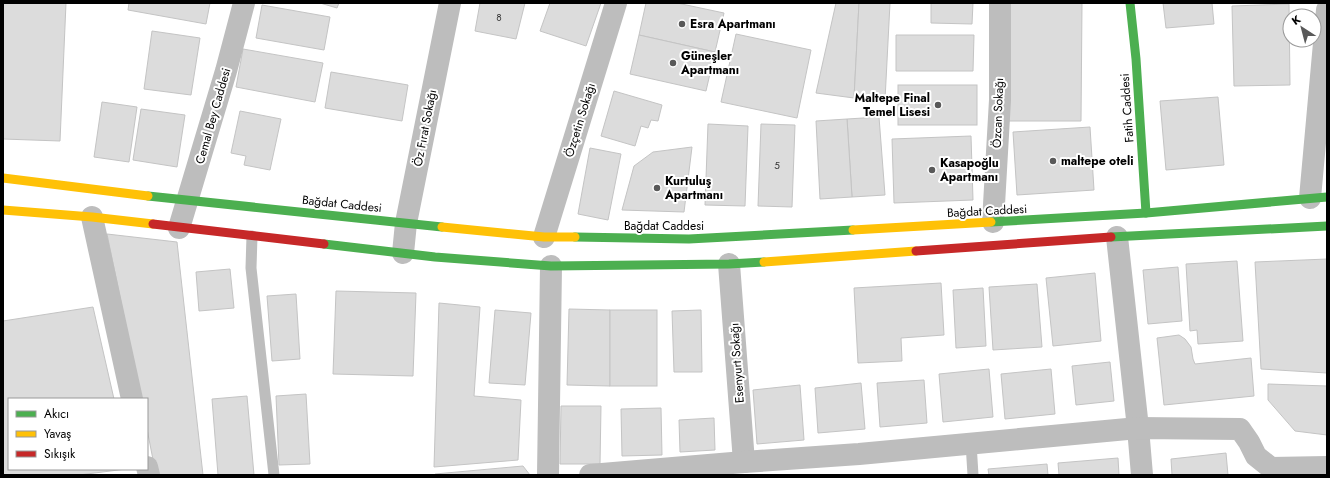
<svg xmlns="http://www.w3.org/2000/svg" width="1330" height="478" viewBox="0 0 1330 478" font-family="Jost,sans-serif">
<rect width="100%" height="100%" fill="#fff"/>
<g fill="#dcdcdc" stroke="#c4c4c4">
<path d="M3 3H66L60 141 3 139Z"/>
<path d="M129 3H210L206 24 128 10Z"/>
<path d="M320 3H339L337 8Z"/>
<path d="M480 3H525L516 39 475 31Z"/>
<path d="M550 3H601L586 46 540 31Z"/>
<path d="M646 3H677L724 13 715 52 639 35Z"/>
<path d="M836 3H859L854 98 816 93Z"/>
<path d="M859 3H890L885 100 854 98Z"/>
<path d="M931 3H973L972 24 931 23Z"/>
<path d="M1010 3H1082L1081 121H1009Z"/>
<path d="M1163 3H1212L1214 24 1166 28Z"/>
<path d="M1289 4 1290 85 1234 86 1232 6Z"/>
<path d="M262 5 330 17 324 50 256 38Z"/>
<path d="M152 31 200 38 191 95 144 89Z"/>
<path d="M736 34 811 50 797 118 721 102Z"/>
<path d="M639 35 715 52 706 91 630 74Z"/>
<path d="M896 35H974L973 71H896Z"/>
<path d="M243 49 323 63 315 102 236 87Z"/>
<path d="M331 72 408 85 402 121 325 108Z"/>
<rect x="898" y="85" width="79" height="40"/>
<path d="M614 91 662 105 658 121 651 120 648 128 641 126 635 146 601 136Z"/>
<path d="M1218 97 1224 165 1166 170 1160 101Z"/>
<path d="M102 102 137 107 129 162 94 157Z"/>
<path d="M141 109 185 115 177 167 133 160Z"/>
<path d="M240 111 281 119 270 170 244 165 246 156 231 153Z"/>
<path d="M879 117 885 195 852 197 847 119Z"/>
<path d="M847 119 852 197 820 199 816 121Z"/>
<path d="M708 124 748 126 745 206 705 205Z"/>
<path d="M761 124 795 125 792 207 758 206Z"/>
<path d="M1090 127 1094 190 1017 195 1013 132Z"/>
<path d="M971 136 973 200 894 203 892 139Z"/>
<path d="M692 147 684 212 622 210 634 166 653 152Z"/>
<path d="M590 148 621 154 608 220 578 214Z"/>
<path d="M107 234 177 242 203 475H156L147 429V399H141Z"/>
<path d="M1327 259V373L1261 369 1255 262Z"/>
<path d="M1237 261 1243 341 1198 344 1197 330 1190 331 1186 264Z"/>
<path d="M1178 267 1182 321 1148 324 1143 270Z"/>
<path d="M230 269 234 308 199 311 196 272Z"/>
<path d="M1095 273 1101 341 1053 346 1046 278Z"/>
<path d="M941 283 944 335 901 338 902 361 858 363 854 288Z"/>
<path d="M1037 284 1042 347 993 350 989 287Z"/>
<path d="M983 288 986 346 956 348 953 290Z"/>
<path d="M336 291 416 293 413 376 333 374Z"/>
<path d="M296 294 300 359 272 361 267 296Z"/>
<path d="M439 303 480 307 474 396 521 400 518 460 434 467Z"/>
<path d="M93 307 114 399H9V469H126L79 475H3V321Z"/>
<path d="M569 309 610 310V386L567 385Z"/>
<path d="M495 310 531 313 525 385 489 383Z"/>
<rect x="610" y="310" width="47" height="76"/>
<path d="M701 310 702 372H674L672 311Z"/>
<path d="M1179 335 1185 339 1191 347 1193 359 1195 364 1251 358 1254 396 1164 405 1157 338Z"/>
<path d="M1110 362 1114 401 1076 405 1072 366Z"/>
<path d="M989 369 993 417 943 422 939 374Z"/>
<path d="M1051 369 1055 414 1005 419 1001 374Z"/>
<path d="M924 380 927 423 880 427 877 383Z"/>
<path d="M861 383 865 429 818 433 815 388Z"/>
<path d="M1268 384 1327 386V435L1295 431 1268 400Z"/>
<path d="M800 385 804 440 757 444 753 390Z"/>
<path d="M306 394 310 464 279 465 276 396Z"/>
<path d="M247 396 254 475H218L212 399Z"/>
<path d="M561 406H601L600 464H560Z"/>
<path d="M661 408 662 455 622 456 621 409Z"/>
<path d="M714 418 715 450 680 452 679 420Z"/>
<path d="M1226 453 1228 475H1172L1171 459Z"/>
<path d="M1118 458 1119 475H1059L1058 463Z"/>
<path d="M1047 464 1048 475H989L988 469Z"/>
<path d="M523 466 530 475H435V474Z"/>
</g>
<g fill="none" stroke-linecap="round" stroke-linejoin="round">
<g stroke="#bdbdbd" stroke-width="11">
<path d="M252 236 251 268 274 475"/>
<path d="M971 443 973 475"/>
</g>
<g stroke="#bdbdbd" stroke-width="22">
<path d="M1310 198 1327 10"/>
<path d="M92 217 132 399"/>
<path d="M993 222 1000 100V3"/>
<path d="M179 228 226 71 244 3"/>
<path d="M544 237 616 3"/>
<path d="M1117 237 1138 428 1142 475"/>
<path d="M403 253 406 223 450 3"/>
<path d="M729 264 744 462"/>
<path d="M147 467 149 475"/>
<path d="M548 475 551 266"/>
<path d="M590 475 744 462 859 454 1138 428 1240 429 1249 442 1256 456 1271 468 1327 467"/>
</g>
<g stroke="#4caf50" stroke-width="9">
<path d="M1130 3 1136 59 1146 213"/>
<path d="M148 196 442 227"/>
<path d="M991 222 1146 213 1327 197"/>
<path d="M575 237 689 239 853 230"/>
<path d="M1111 237 1327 226"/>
<path d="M324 244 435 257 551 266 729 264 764 262"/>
</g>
<g stroke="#ffc107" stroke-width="9">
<path d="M3 178 148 196"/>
<path d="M3 210 92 217 153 224"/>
<path d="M442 227 544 237H575"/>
<path d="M853 230 991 222"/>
<path d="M764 262 916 251"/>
</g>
<g stroke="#c62828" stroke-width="9">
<path d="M153 224 324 244"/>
<path d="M916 251 1111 237"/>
</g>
</g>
<g fill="#595959" stroke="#fff" stroke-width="1.5">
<circle cx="682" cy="24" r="4"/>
<circle cx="673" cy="63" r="4"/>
<circle cx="938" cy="105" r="4"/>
<circle cx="1053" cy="161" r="4"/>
<circle cx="932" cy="170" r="4"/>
<circle cx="657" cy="188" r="4"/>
</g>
<g text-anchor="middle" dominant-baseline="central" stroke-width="4" stroke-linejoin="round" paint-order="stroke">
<g font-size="10" fill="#373737">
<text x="499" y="17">8</text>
<text x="777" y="165">5</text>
</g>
<g font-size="12" font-weight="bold" fill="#000" stroke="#fff" text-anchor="start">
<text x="690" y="24">Esra Apartmanı</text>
<text x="681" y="56">Güneşler<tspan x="681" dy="14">Apartmanı</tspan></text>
<text x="930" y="98" text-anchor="end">Maltepe Final<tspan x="930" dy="14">Temel Lisesi</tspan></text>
<text x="1061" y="161">maltepe oteli</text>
<text x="940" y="163">Kasapoğlu<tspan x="940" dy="14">Apartmanı</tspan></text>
<text x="665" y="181">Kurtuluş<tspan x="665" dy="14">Apartmanı</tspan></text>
</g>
<g font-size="12" fill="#000" stroke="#fff">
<text transform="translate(1127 108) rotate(-94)">Fatih Caddesi</text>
<text transform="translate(998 113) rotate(-88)">Özcan Sokağı</text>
<text transform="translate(213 116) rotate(-74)">Cemal Bey Caddesi</text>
<text transform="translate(580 120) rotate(-73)">Özçetin Sokağı</text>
<text transform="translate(425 128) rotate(-79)">Öz Fırat Sokağı</text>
<text transform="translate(342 204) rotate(6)">Bağdat Caddesi</text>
<text transform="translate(987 211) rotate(-3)">Bağdat Caddesi</text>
<text x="664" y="226">Bağdat Caddesi</text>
<text transform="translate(737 363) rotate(-94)">Esenyurt Sokağı</text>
</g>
</g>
<rect width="1330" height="478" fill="none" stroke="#000000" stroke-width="8"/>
<rect x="8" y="398" width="140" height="72" fill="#ffffff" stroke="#999999"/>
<rect x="16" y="411" width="20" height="6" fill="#4caf50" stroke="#999999"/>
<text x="44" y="418" font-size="12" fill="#000000">Akıcı</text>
<rect x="16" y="431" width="20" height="6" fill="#ffc107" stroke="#999999"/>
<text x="44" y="438" font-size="12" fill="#000000">Yavaş</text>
<rect x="16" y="451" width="20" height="6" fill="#c62828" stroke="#999999"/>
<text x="44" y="458" font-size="12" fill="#000000">Sıkışık</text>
<g transform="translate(1302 28) rotate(324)"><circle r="19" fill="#ffffff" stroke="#999999"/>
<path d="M0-3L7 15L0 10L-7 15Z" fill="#595959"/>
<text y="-6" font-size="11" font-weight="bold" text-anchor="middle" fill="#000000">K</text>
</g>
</svg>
